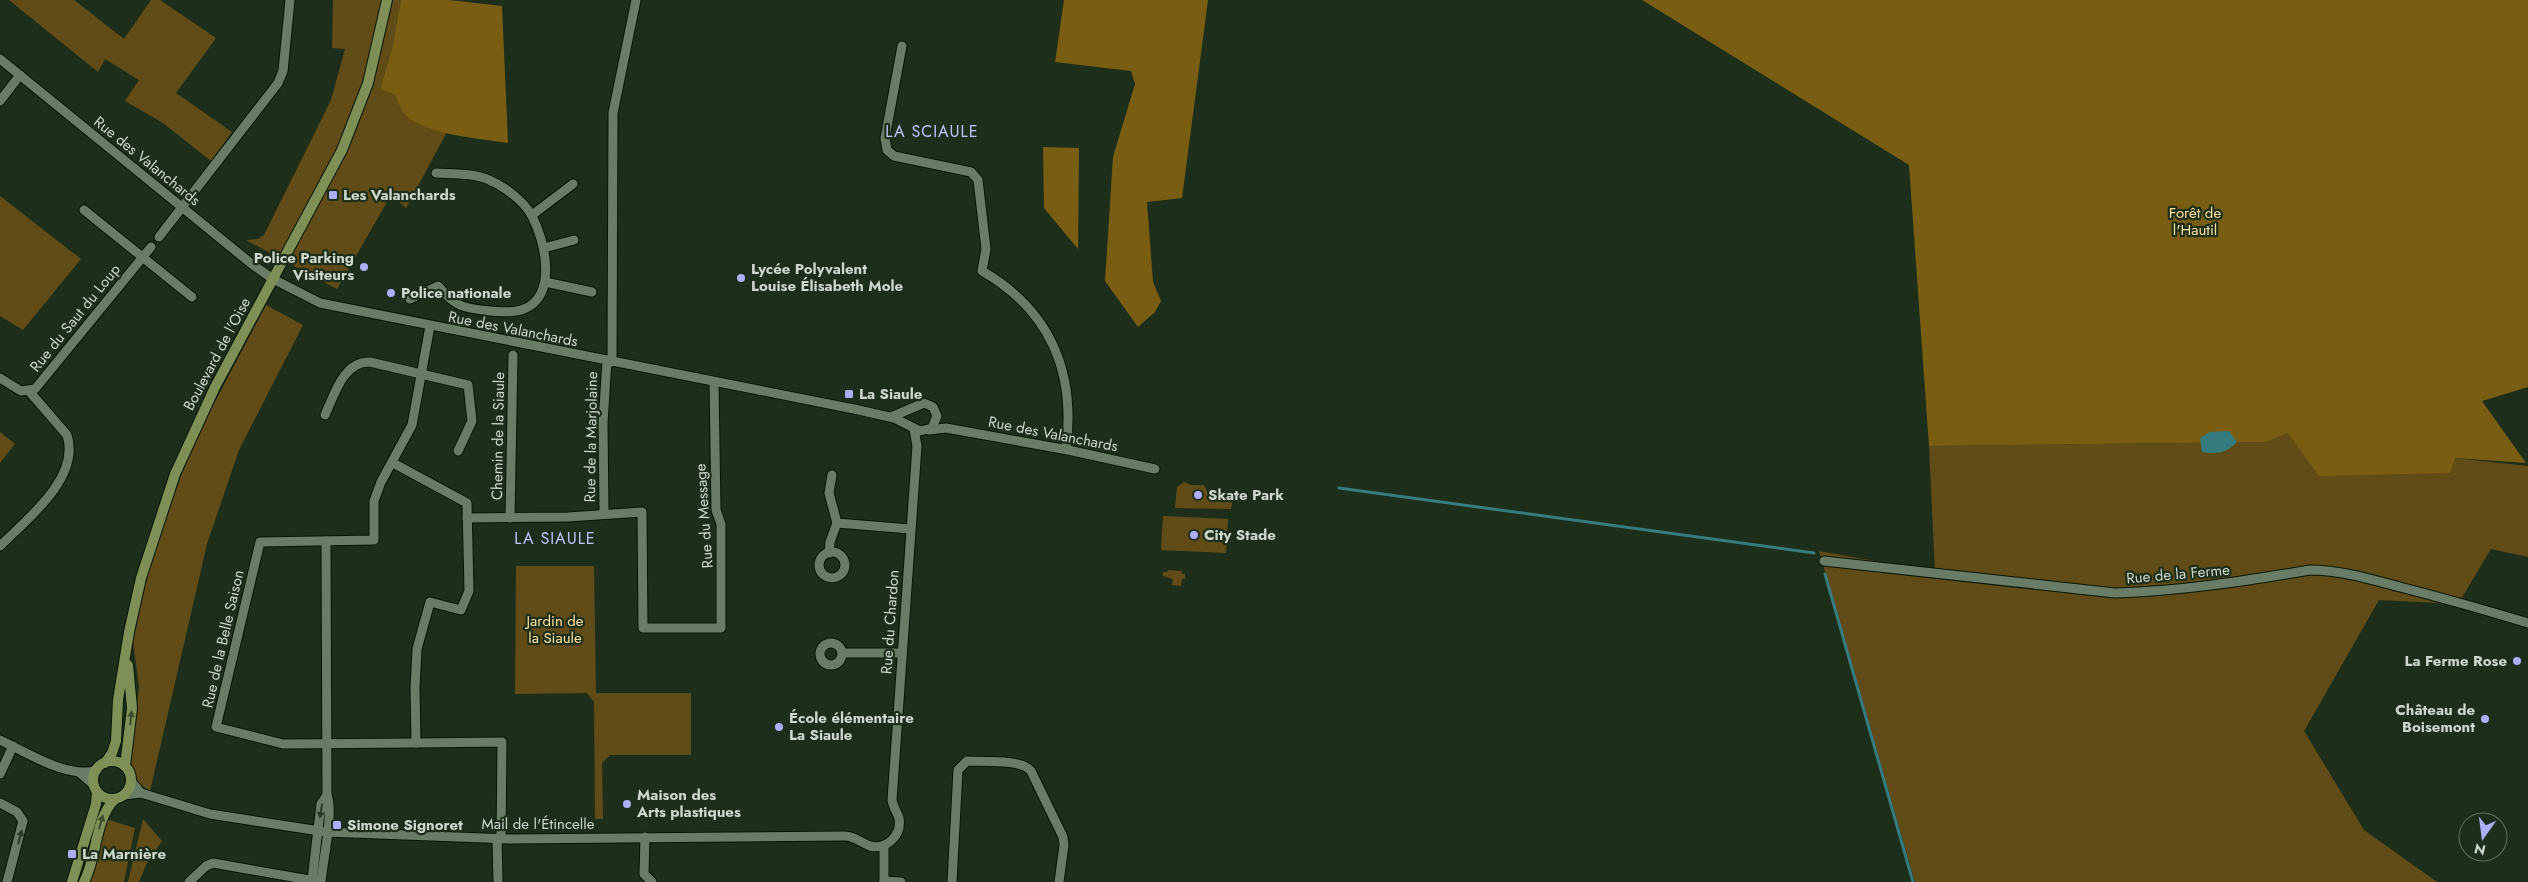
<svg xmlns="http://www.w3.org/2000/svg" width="2528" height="882" viewBox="0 0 2528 882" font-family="Jost,sans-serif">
<rect width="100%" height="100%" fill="#1d2f1b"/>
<g fill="#614c17">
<path d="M9 0H74L124 39 151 0H160L216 38 176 93 232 132 211 161 163 123 125 101 139 80 105 59 98 72Z"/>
<path d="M333 0H401L392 48 380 89 395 95C408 121 420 125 447 132L406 208 391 195 337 289 246 240 258 239 264 235 331 100 345 49 332 48Z"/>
<path d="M0 196 81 259 23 330 0 316Z"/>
<path d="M266 305 303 325 239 450 207 544 150 791 138 783 129 757 135 728 139 686 133 642 145 586 160 534 184 468 208 415Z"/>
<path d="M0 432 15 444 0 463Z"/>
<path d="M2288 433 2455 458 2528 466V557L2491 549 2458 604 2379 600 2304 731 2364 830 2437 882H1915L1819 551 1935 572 1929 446 2266 442Z"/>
<path d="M1184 482 1191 485H1204L1208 493 1233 498 1231 509 1175 508 1177 487Z"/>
<path d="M1163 516 1228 519 1226 553 1161 550Z"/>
<path d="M516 566H594L596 693H691V755H610L602 763 603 819H595L594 702 587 693 515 694Z"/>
<path d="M1168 570 1182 571V574H1185V579H1182L1181 586 1172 585 1173 579 1163 576V572H1167Z"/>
<path d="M106 819 135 828 124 882H88Z"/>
<path d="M143 819 162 841 146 865 139 882H128Z"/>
</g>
<g fill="#795d13">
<path d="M401 0H449L502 6 508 143C483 139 419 134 404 113 400 108 398 101 395 95L380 89 392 48Z"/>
<path d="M1064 0H1208L1182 198 1147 202 1153 282 1161 301 1155 312 1138 327 1105 281 1113 157 1135 84 1131 71 1055 62Z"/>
<path d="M1642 0H2528V387L2482 401 2526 463 2455 458 2450 473 2319 476 2288 433 2266 442 1929 446 1909 165Z"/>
<path d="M1043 147 1079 148 1078 249 1044 208Z"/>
</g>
<path fill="#367c7e" d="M2229 431 2237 442C2225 454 2217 454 2202 452L2200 438 2210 432Z"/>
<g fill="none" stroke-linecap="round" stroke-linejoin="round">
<g stroke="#367c7e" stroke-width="3">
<path d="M1339 488 1814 553"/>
<path d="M1825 574 1913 882"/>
</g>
<defs>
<g id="minor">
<path d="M902 46 885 138 887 150 894 156 971 172 978 180 986 249 982 271C1050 310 1076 372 1066 449"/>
<path d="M0 59 253 265 273 279 320 303 854 409 894 418 920 431 932 428 937 416 933 407 924 403 891 417"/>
<path d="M0 101 20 75"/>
<path d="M84 210 192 297"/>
<path d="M532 215 573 184"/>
<path d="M159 237 278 83 283 71 290 0"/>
<path d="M544 248 574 240"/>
<path d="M545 282 592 292"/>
<path d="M410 299 438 286C456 307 462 308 490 311 500 312 514 313 524 309 558 295 545 241 532 216 524 201 504 186 489 180 474 173 452 174 436 173"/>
<path d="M612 362 613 113 636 0"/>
<path d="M0 378 21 391 35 389 151 247"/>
<path d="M325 415C334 396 343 361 370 362L468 385 472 421 458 451"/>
<path d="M929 430 946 428 1068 450 1155 469"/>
<path d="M393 463 467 503 469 591 461 610 430 602 417 649 415 688 416 743 502 742 501 839"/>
<path d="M832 475 829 493 837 523 910 529"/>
<path d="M604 513 603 423 607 361"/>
<path d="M467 518 568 517 642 512 643 628H721V524L716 510 714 382"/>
<path d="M510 518 513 355"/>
<path d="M326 541 327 795"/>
<path d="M0 546C26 520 81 478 67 435L29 391"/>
<circle cx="832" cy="565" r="13"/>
<path d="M829 553 830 542 837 523"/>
<path d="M1824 561 2115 593C2181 591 2245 581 2310 570 2340 570 2371 579 2400 587 2443 598 2485 610 2528 623"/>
<circle cx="831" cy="654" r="11"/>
<path d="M842 653H902"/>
<path d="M0 740C26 752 69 780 97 770"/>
<path d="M416 743 283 744 216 727 260 542 374 540V501L381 482 412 425 430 326"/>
<path d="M80 773 94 785"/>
<path d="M0 774 13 746"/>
<path d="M131 781 141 793"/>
<path d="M124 795 141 793 210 814 326 832 510 839 845 836C855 836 861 843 870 846 887 850 902 835 899 818 897 812 893 807 892 800L917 446 914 429"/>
<path d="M0 803 17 812 23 821 7 882"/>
<path d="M645 837 644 874 652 882"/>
<path d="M497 838 498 882"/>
<path d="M884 881 901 882"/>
<path d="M189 882 206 866 213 863 321 882C323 859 334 814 327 795L321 804 312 880"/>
<path d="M884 882V845"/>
<path d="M952 882 958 770 967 761C983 762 1022 759 1031 771L1063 837 1064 845 1059 882"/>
</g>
<g id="secondary">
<circle cx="112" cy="780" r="19"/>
<path d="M105 763 112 753 116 741 118 700 129 632 141 578 175 474 215 387 342 150 368 83 387 0"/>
<path d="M125 766 132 708 128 665"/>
<path d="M72 882 96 804 97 792"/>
<path d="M84 882C98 855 94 820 115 799"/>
</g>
</defs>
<use href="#minor" stroke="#061605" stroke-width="11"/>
<use href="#secondary" stroke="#061605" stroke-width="12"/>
<use href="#minor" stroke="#697d66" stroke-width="9"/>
<use href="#secondary" stroke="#7f9057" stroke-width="10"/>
</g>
<defs><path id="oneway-solid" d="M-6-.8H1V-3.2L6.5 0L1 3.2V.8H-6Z" transform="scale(1.25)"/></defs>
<g fill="#3a4c2d">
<use href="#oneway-solid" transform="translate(131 718) rotate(-84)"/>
<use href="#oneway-solid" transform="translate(101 822) rotate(-74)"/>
</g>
<g fill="#283b26">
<use href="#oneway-solid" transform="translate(321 811) rotate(99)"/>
<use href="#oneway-solid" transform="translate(20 837) rotate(-75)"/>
</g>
<g fill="#adaffb" stroke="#1d2f1b" stroke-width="2">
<rect x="328" y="190" width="10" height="10" rx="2.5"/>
<circle cx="364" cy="267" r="5"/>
<circle cx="741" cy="278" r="5"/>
<circle cx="391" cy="293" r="5"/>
<rect x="844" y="389" width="10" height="10" rx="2.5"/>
<circle cx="1198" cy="495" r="5"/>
<circle cx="1194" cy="535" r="5"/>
<circle cx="2517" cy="661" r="5"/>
<circle cx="2485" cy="719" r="5"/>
<circle cx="779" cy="727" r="5"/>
<circle cx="627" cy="804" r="5"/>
<rect x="332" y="820" width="10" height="10" rx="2.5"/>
<rect x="67" y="849" width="10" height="10" rx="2.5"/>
</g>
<g text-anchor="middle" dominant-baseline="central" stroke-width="4.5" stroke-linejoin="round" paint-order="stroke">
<g font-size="15" fill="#cdd8cc" stroke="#1d2f1b">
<text transform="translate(147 161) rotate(39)">Rue des Valanchards</text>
<text transform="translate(75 318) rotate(-51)">Rue du Saut du Loup</text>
<text transform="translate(513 329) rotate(11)">Rue des Valanchards</text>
<text transform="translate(217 354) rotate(-62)">Boulevard de l'Oise</text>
<text transform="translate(1053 434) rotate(11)">Rue des Valanchards</text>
<text transform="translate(498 436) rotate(-89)">Chemin de la Siaule</text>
<text transform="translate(591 437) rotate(-89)">Rue de la Marjolaine</text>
<text transform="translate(704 516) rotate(-94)">Rue du Message</text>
<text transform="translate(2178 574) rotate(-5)">Rue de la Ferme</text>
<text transform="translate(890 622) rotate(-86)">Rue du Chardon</text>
<text transform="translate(223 639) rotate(-77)">Rue de la Belle Saison</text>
<text x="538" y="824">Mail de l'Étincelle</text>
</g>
<g font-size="15" font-weight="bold" fill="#cdd8cc" stroke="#1d2f1b" text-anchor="start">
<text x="343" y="195">Les Valanchards</text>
<text x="354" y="258" text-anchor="end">Police Parking<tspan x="354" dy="17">Visiteurs</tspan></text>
<text x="751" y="269">Lycée Polyvalent<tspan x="751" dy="17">Louise Élisabeth Mole</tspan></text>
<text x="401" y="293">Police nationale</text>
<text x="859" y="394">La Siaule</text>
<text x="1208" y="495">Skate Park</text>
<text x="1204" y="535">City Stade</text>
<text x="2507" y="661" text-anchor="end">La Ferme Rose</text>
<text x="2475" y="710" text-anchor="end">Château de<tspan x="2475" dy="17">Boisemont</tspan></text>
<text x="789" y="718">École élémentaire<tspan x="789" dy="17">La Siaule</tspan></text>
<text x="637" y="795">Maison des<tspan x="637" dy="17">Arts plastiques</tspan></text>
<text x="347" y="825">Simone Signoret</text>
<text x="82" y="854">La Marnière</text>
</g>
<g font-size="15" fill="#fde09f" stroke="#1d2f1b">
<text x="2195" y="213">Forêt de<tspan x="2195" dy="17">l'Hautil</tspan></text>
<text x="555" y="621">Jardin de<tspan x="555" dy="17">la Siaule</tspan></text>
</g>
<g font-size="16" letter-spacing="1" fill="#c0c3fc" stroke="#1d2f1b">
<text x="932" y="131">LA SCIAULE</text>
<text x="555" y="538">LA SIAULE</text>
</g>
</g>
<g transform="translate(2483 837) rotate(194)"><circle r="24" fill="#1d2f1b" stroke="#637362"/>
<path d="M0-4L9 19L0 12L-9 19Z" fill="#adaffb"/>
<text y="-8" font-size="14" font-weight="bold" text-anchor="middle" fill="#cdd8cc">N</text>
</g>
</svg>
